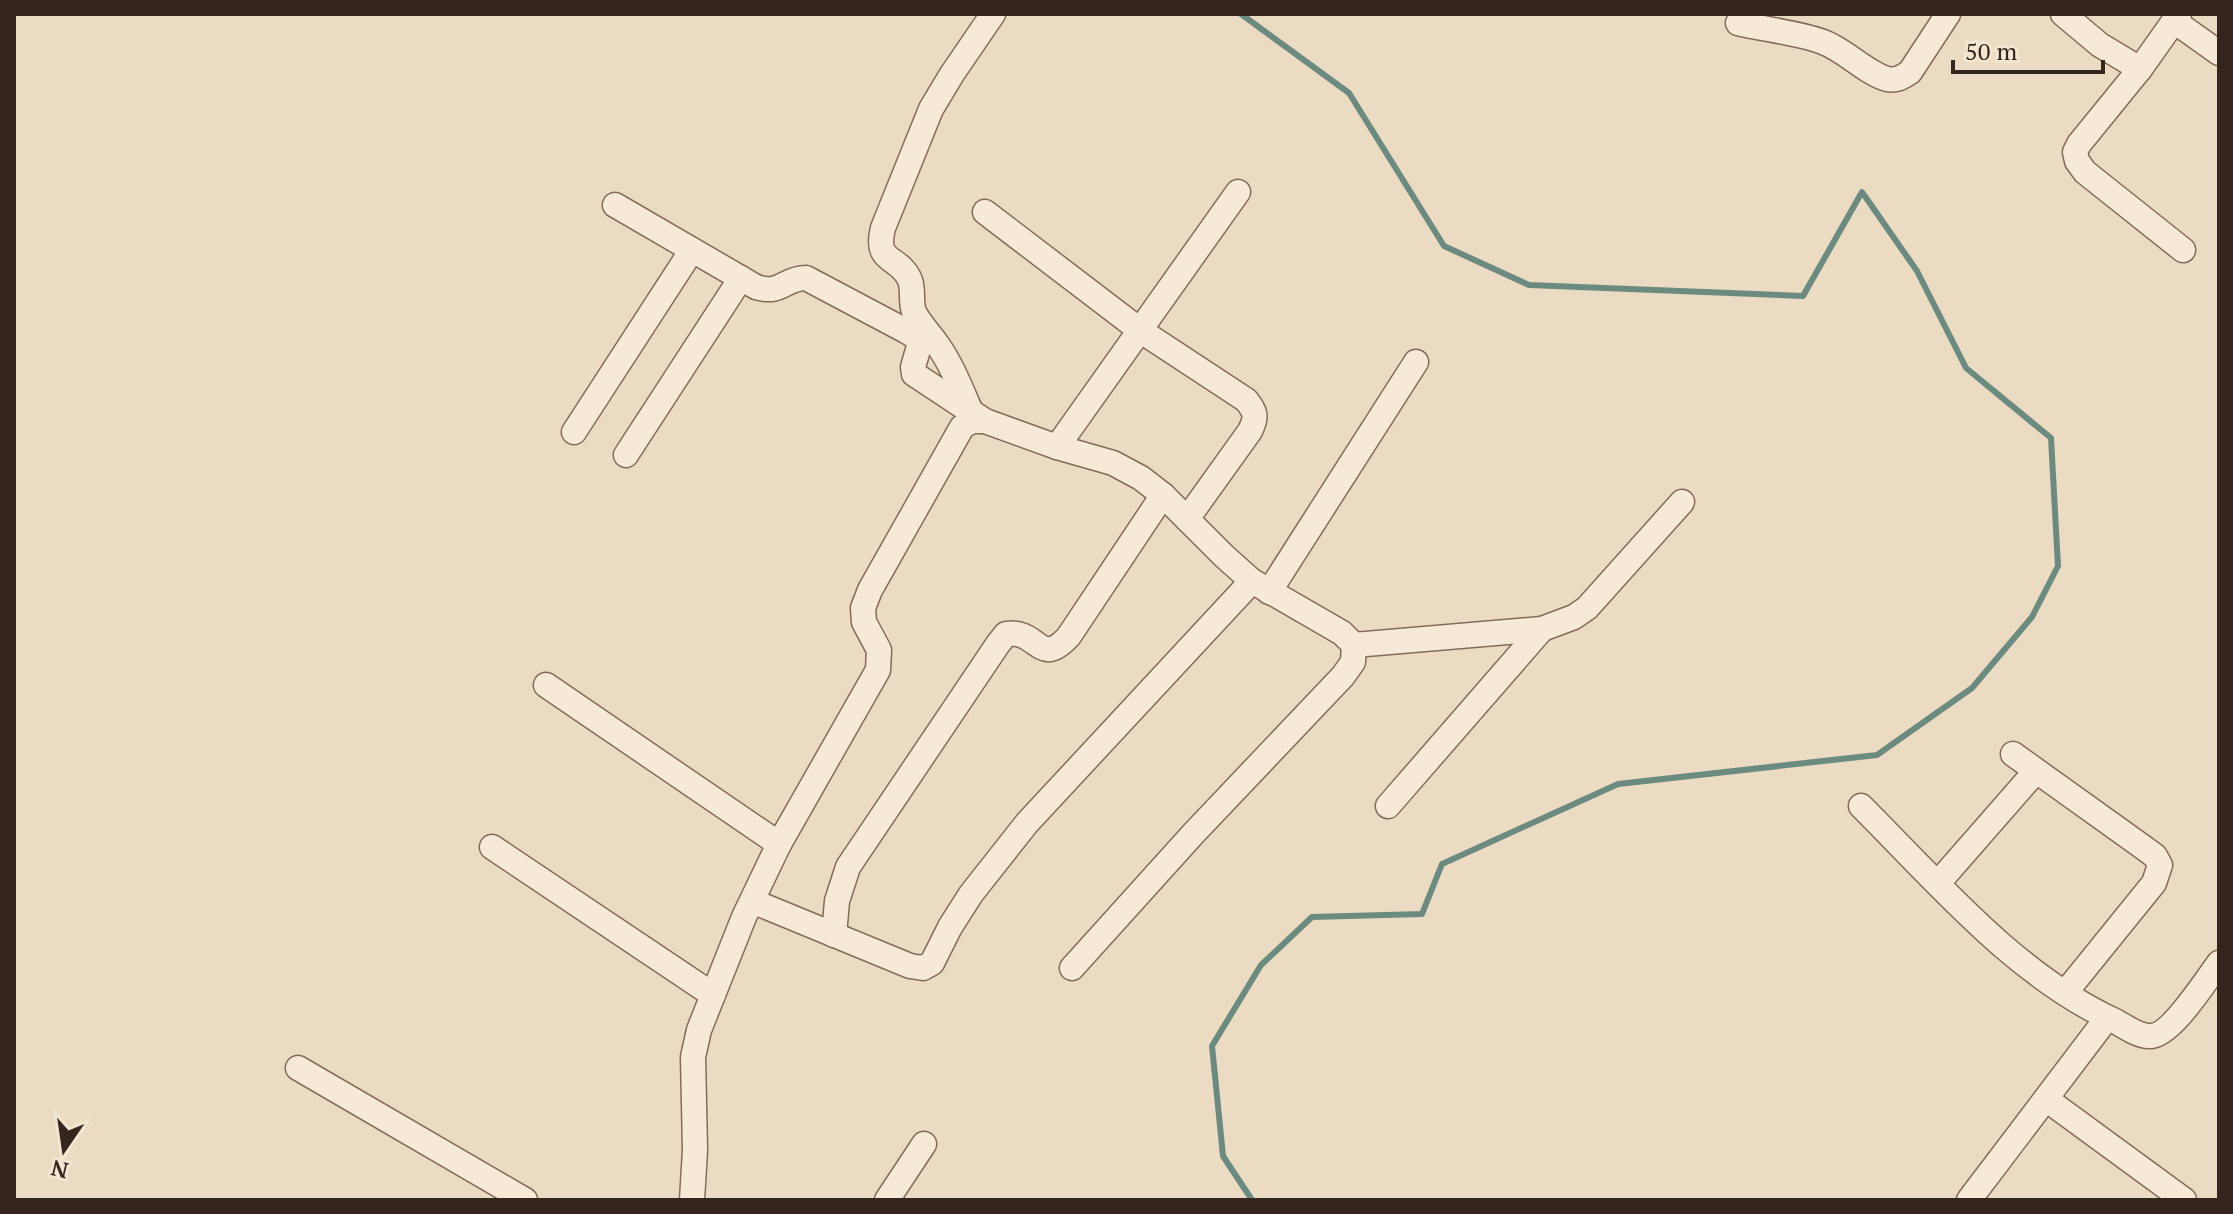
<svg xmlns="http://www.w3.org/2000/svg" width="2233" height="1214" viewBox="0 0 2233 1214" font-family="'PT Serif',serif">
<rect width="100%" height="100%" fill="#ebdbc2"/>
<g fill="none" stroke-linecap="round" stroke-linejoin="round">
<path stroke="#6c8b80" stroke-width="6" d="M1241 14 1349 93 1444 246 1529 285 1803 296 1862 192 1917 271 1966 368 2051 438 2058 566 2032 617 1972 688 1877 755 1618 784 1442 864 1422 914 1312 917 1261 965 1212 1046 1223 1156 1252 1200"/>
<defs>
<g id="minor">
<path d="M2063 14 2100 45 2140 69"/>
<path d="M2179 14 2140 69 2079 144 2075 152 2077 161 2085 172 2183 250"/>
<path d="M2174 21 2219 53"/>
<path d="M1738 23C1763 29 1799 33 1823 42 1845 50 1866 73 1887 79 1897 81 1902 77 1910 72L1948 14"/>
<path d="M615 205 756 287C782 295 784 278 806 278L906 331 916 337 920 343 913 367 914 374 985 421"/>
<path d="M985 212 1141 331 1246 400C1256 412 1257 417 1250 431L1187 519"/>
<path d="M971 412C961 389 952 365 937 344 930 334 921 325 915 314 909 303 915 289 909 278 898 255 874 264 883 228L931 109 952 74 993 14"/>
<path d="M574 432 692 250"/>
<path d="M1057 447 1238 192"/>
<path d="M626 455 741 278"/>
<path d="M1269 592 1416 362"/>
<path d="M1354 645 1542 629 1574 617 1587 608 1682 502"/>
<path d="M546 685 779 844"/>
<path d="M2013 754 2140 845 2155 856 2160 865 2154 883 2065 993"/>
<path d="M1388 806 1542 629"/>
<path d="M1861 806C1938 883 2015 975 2115 1021 2124 1026 2138 1036 2149 1036 2170 1038 2206 980 2219 963"/>
<path d="M492 847 713 995"/>
<path d="M1938 883 2036 771"/>
<path d="M752 901 910 966 923 968 932 963 950 927 971 894 1027 823 1252 581"/>
<path d="M834 935 837 901 848 867 998 644 1006 634C1039 629 1039 669 1069 636L1163 495"/>
<path d="M298 1068 525 1200"/>
<path d="M2046 1099 2184 1200"/>
<path d="M692 1200 695 1150 693 1057 699 1030 744 917 779 844 878 670 879 650 864 622 863 608 870 590 962 427 972 421H985L1057 447 1113 463 1141 478 1163 495 1224 556 1252 581 1342 633 1354 645 1353 662 1343 676 1193 834 1072 968"/>
<path d="M887 1200 924 1144"/>
<path d="M1969 1200 2107 1018"/>
</g>
</defs>
<use href="#minor" stroke="#836c5a" stroke-width="27"/>
<use href="#minor" stroke="#f6e9d5" stroke-width="24"/>
</g>
<rect width="2233" height="1214" fill="none" stroke="#34261e" stroke-width="32"/>
<g transform="translate(64 1150) rotate(193)" stroke="#f3e6d1" stroke-width="6" paint-order="stroke">
<path d="M0-6L14 30L0 20L-14 30Z" fill="#34261e"/>
<text y="-12" font-size="22" font-weight="bold" text-anchor="middle" fill="#34261e">N</text>
</g>
<path d="M1953 60v12h150v-12" fill="none" stroke="#34261e" stroke-width="4"/>
<text x="1965" y="60" font-size="24" fill="#34261e" stroke="#f3e6d1" stroke-width="6" paint-order="stroke">50 m</text>
</svg>
